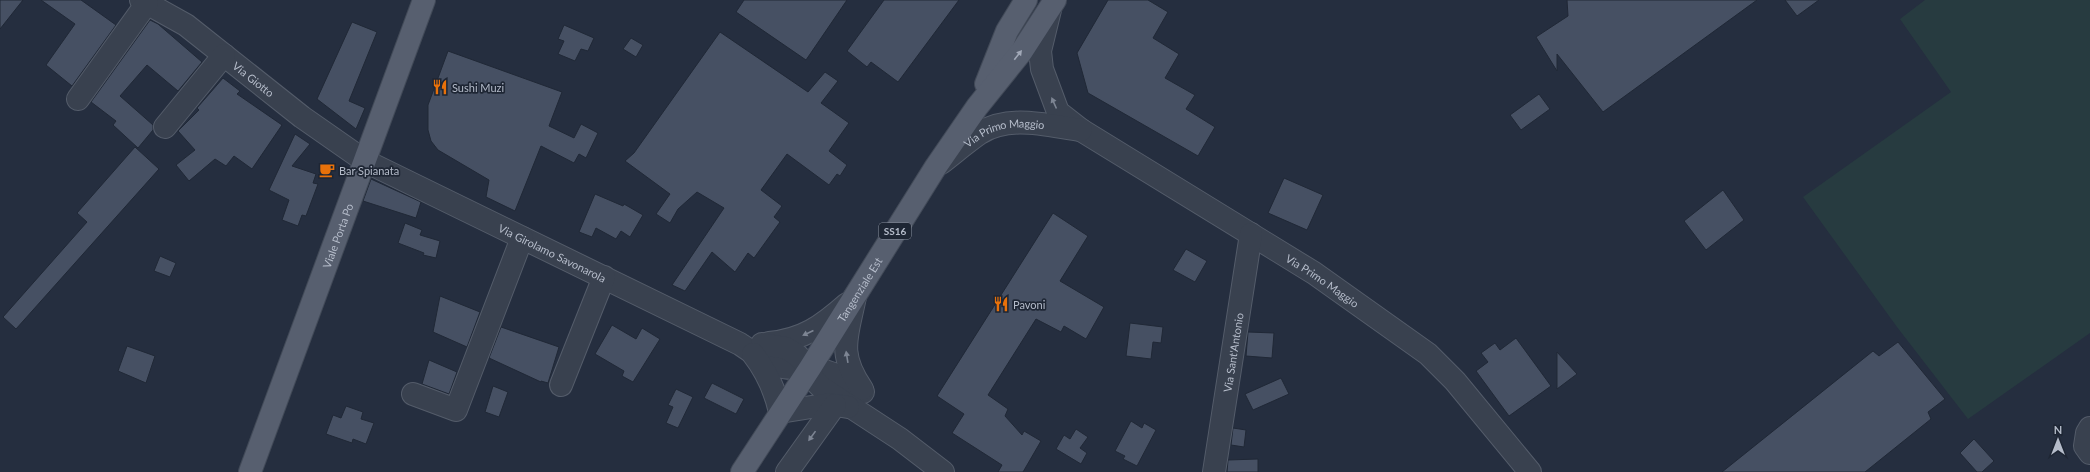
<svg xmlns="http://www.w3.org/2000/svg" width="2090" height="472" viewBox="0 0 2090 472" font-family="Lato,sans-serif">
<rect width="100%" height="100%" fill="#252e3f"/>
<path fill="#273b40" d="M1925 0H2090V333L1968 419 1897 327 1803 197 1951 92 1900 19Z"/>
<g fill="#465063" stroke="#202836">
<path d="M0 0H23L0 29Z"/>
<path d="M41 0H81L116 25 72 86 46 65 75 24Z"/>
<path d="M744 0H847L806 60 736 12Z"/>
<path d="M884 0H959L898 82 871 62 867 67 847 51Z"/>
<path d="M1108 0H1148L1168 12 1153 38 1179 54 1165 78 1195 95 1186 109 1215 127 1198 156 1088 93 1077 53Z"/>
<path d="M1567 0H1757L1603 112 1557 54V71L1536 37 1568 16Z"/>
<path d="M1785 0H1819L1797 16Z"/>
<path d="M150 20 158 24 202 62 178 91 147 65 120 96 153 125V130L138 148 113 125 116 121 91 102Z"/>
<path d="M352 22 377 32 349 101 365 108 356 129 317 99Z"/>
<path d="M564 25 594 38 588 51 581 49 575 61 558 54 564 41 558 39Z"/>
<path d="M720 32 808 92 825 72 838 81 821 103 849 123 829 151 847 165 840 176 837 174 829 185 787 154 761 190 782 206 774 217 780 222 754 258 748 253 735 272 712 252 685 291 672 285 724 208 697 192 678 209 670 223 656 214 670 194 625 161 634 153Z"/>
<path d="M631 38 643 45 636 57 623 49Z"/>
<path d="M448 51 562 92 549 126 574 138 581 124 598 133 586 158 579 154 574 163 541 146 515 211 486 197 489 180 438 150 431 141 428 130V105Z"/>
<path d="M223 78 240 91 237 94 282 125 252 169 234 156 226 166 215 159 189 181 176 165 195 150 178 131 199 110 197 108Z"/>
<path d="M1539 94 1550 109 1521 130 1510 115Z"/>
<path d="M295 134 310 144 292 166 316 174 313 183 318 184 306 216 302 215 298 226 282 220 289 200 269 190Z"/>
<path d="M135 147 159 169 16 329 3 317 87 222 77 213Z"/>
<path d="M1284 178 1323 195 1307 230 1268 213Z"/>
<path d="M371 179 421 202 416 218 363 201Z"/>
<path d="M1723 190 1744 220 1706 250 1684 221Z"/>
<path d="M595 194 623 206 624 204 643 215 630 237 621 231 616 239 596 228 592 237 579 232Z"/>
<path d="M1053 213 1088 236 1060 281 1104 307 1086 339 1064 326 1061 332 1036 319 988 395 1008 409 1005 416 1022 435 1024 431 1041 441 1023 472H998L1002 465 952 433 964 414 937 396Z"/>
<path d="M405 223 422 230 420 235 440 241 436 258 423 255 424 253 398 243Z"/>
<path d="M1186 249 1207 261 1195 282 1173 270Z"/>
<path d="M160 256 176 263 170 277 154 271Z"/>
<path d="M440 296 480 312 467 347 433 332Z"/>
<path d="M1130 323 1163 327 1161 343 1153 342 1151 359 1126 356Z"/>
<path d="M612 325 636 339 642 328 660 339 633 382 622 376 624 371 595 354Z"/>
<path d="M501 327 559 347 548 383 541 381V382L489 358Z"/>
<path d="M1248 332 1274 333 1272 358 1246 356Z"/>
<path d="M1516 338 1551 386 1509 416 1476 371 1488 362 1481 353 1495 343 1500 350Z"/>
<path d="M1898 342 1945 399 1928 412 1931 419 1865 472H1722L1873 351 1879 356Z"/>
<path d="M127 346 155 356 146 383 118 371Z"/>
<path d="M1557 352 1577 374 1557 389Z"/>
<path d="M429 360 457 372 449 394 422 384Z"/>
<path d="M1281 378 1289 394 1253 410 1245 394Z"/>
<path d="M712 383 744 399 736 414 704 398Z"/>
<path d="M493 386 508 392 499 417 485 412Z"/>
<path d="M676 389 693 397 678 428 666 423 673 407 668 405Z"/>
<path d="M346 406 363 412 361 419 374 423 366 444 353 439 352 443 326 434 333 415 341 418Z"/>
<path d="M1131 421 1142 428 1144 423 1156 430 1137 466 1123 459 1125 456 1115 451Z"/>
<path d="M1233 428 1246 430 1244 447 1231 445Z"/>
<path d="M1076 429 1088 437 1080 448 1087 453 1081 464 1056 449 1064 435 1070 439Z"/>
<path d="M1974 439 1994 461 1982 472H1977L1960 453Z"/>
<path d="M1258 459V472H1227L1228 460Z"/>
</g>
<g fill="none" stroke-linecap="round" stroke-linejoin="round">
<defs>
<g id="minor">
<path id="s1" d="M141 0 186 25 302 117 365 161 740 344C753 353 767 363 783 367 792 369 802 367 811 368 831 371 848 379 863 392"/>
<path id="s2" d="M1050 10 1040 51 1042 69 1058 112 1081 130 1314 273 1428 354 1455 381 1530 472"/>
<path d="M78 99 147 3"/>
<path d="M165 127 224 55"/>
<path id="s3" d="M941 163C954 153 967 142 980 133 1010 114 1049 126 1081 130"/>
<path d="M855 297C847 337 837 353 862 389"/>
<path d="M769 343C803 340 822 326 847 304"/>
<path d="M762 344 786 348 797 355 810 368 813 379 822 388 900 439 943 472"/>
<path d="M753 354C767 372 775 390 780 412L830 404 848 407"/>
<path d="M561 385 604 277"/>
<path d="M413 394 456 410 522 238"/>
<path d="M2090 428 2087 433 2085 446 2090 453"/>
<path d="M787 472 835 405"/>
<path id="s4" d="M1214 472 1251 234"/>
</g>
<g id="major">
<path d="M986 84 1007 31 1026 0"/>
<path id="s5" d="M250 472 424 0"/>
<path id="s6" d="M742 472 810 368 935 168 977 107 1022 51 1055 0"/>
</g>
</defs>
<use href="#minor" stroke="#545c6a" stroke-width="24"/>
<use href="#major" stroke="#424a58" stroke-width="24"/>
<use href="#minor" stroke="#39414f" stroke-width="22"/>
<use href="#major" stroke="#575f6f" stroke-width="22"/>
</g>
<defs><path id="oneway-solid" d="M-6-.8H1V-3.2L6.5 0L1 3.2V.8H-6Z"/></defs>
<use fill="#a2a9b8" href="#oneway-solid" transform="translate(1018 55) rotate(-52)"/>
<g fill="#7d8593">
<use href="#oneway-solid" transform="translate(1054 103) rotate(-114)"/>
<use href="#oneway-solid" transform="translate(808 333) rotate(155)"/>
<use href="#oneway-solid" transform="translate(847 357) rotate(-99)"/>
<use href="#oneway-solid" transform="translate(812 436) rotate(126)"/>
</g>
<defs>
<symbol id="restaurant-bare" viewBox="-9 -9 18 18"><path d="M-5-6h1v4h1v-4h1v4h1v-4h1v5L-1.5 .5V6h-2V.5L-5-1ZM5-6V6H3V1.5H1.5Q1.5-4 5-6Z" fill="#e8710a" stroke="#1e2634" stroke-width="2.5" paint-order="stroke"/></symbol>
<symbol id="cafe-bare" viewBox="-9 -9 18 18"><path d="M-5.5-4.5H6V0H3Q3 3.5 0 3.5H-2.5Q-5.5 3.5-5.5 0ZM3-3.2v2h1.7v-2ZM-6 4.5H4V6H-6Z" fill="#e8710a" stroke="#1e2634" stroke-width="2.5" paint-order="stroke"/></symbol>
</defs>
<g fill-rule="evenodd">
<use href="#restaurant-bare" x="429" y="76" width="22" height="22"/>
<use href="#cafe-bare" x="316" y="159" width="22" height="22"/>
<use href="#restaurant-bare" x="990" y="293" width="22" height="22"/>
</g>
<g text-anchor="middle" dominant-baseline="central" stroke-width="3.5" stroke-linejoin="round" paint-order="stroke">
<rect fill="#1e2634" stroke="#888f9d" stroke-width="1" x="879" y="223" width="32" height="16" rx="3"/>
<g font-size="10" font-weight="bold" fill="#b5bcca">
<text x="895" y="231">SS16</text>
</g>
<g font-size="11" fill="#b5bcca" stroke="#1e2634">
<text stroke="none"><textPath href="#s1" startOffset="138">Via Giotto</textPath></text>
<text stroke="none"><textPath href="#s3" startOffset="73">Via Primo Maggio</textPath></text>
<text stroke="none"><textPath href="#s5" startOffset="252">Viale Porta Po</textPath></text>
<text stroke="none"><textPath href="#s1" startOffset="485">Via Girolamo Savonarola</textPath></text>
<text stroke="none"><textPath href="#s2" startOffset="420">Via Primo Maggio</textPath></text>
<text stroke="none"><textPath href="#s6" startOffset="217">Tangenziale Est</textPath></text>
<text stroke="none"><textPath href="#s4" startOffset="121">Via Sant'Antonio</textPath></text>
</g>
<g font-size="11" fill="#b5bcca" stroke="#1e2634" text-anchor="start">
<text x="452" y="87">Sushi Muzi</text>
<text x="339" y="170">Bar Spianata</text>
<text x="1013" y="304">Pavoni</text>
</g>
</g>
<g transform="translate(2058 440)" stroke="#1e2634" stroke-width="3" paint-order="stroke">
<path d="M0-3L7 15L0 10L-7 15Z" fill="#b5bcca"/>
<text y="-6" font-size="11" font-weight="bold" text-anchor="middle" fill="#b5bcca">N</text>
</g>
</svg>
